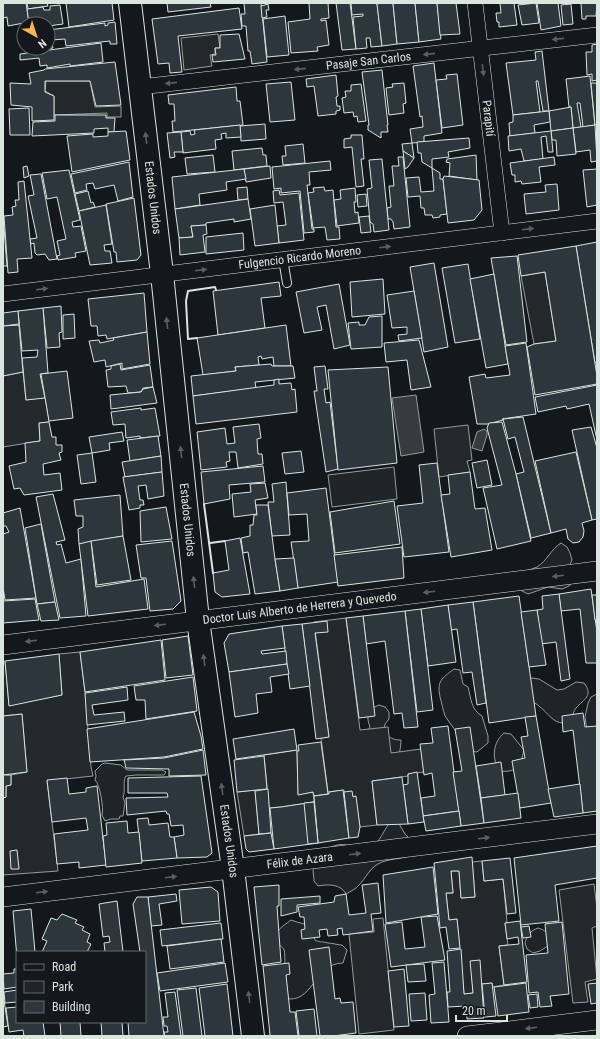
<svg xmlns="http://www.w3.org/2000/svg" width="600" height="1039" viewBox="0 0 600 1039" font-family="'Roboto Condensed',sans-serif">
<rect width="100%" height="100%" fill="#14181c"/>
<g fill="#202428" stroke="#939e99">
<path d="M394 467 397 499 332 507 328 475Z"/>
<path d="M561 543 567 547 570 553 572 560 569 567 573 581 569 586 562 589 548 587 528 594 522 591 519 584 524 572C528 570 533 569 537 567 547 561 551 549 561 543Z"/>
<path d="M454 669 460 670 463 684 468 687C471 698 471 710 482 716L488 736V743L477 752 470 751 445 716C443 710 442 704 440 697 437 681 441 679 454 669Z"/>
<path d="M532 678 539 679 557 690 564 689 576 682 584 683C594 696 584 699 576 708 571 714 574 723 563 723 553 723 547 712 540 707 537 704 533 702 529 700L526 682Z"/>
<path d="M597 694V765L591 737 586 724 585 717 588 703 591 697Z"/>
<path d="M379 705 385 707 389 712V719L385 724 384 731C389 738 393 740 401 740 400 763 394 757 384 773 380 780 380 799 379 808L374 812 366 734 370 727C366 716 367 710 379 705Z"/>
<path d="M504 733 511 734 524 750 520 766C513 771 508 772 500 771 491 759 493 742 504 733Z"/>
<path d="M105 763 121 765 127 770H162L166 772 164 775H136L126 776C122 782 126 790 123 797L125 803 123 816H120L119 819H111L105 821 102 815C104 809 100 784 95 780L96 776 95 771 102 764Z"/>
<path d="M391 821 398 822 405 834 410 839 411 855C401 860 388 858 378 864 369 869 366 878 359 885 356 889 351 891 346 894 341 884 328 884 318 886L314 881C314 876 312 870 314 865 320 854 332 842 346 845 354 848 361 852 370 848 380 843 384 829 391 821Z"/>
<path d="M291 920C298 923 304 923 310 926L315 940C321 943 322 941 328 943 333 943 337 945 342 945L347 950 343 963C314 963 313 1006 284 998 284 992 286 953 284 950 283 947 278 944 275 941 276 929 282 927 291 920Z"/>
<path d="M538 928C548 931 550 935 551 944L540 951 533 953 527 949 525 943C527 935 530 931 538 928Z"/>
</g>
<g fill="#24282b" stroke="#939e99">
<path d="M218 34 220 48H215V54L210 55 212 66 184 70 181 38Z"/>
<path d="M46 81H90L95 107 121 106V117H107V113L54 115V96L45 91Z"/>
<path d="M545 272 556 341 534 344 521 276Z"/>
<path d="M23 372 26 400 45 397 49 421V422L39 423 40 441 3 447V376Z"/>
<path d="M468 425 472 460 467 461 470 472 439 477 434 429Z"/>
<path d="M346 618 360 730 388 727 391 753 421 749 424 772 408 774V776L372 781 377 825 360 827 355 796 353 797 344 792V790L328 792 321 738 329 737 314 622Z"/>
<path d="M80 652 85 692 91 767 93 776 47 781 58 871 3 875V798L6 797V786L11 785V775L27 772 22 714 3 716V662L5 661 9 705 62 695 59 654Z"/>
<path d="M297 750 298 794 313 792 314 802 281 807 269 808 264 755Z"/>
<path d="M255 790 259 834 244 836 237 792Z"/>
<path d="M482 861 484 881 503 879 507 922 505 923 508 945 499 946 504 985 493 987 492 983 482 984 471 961 473 993 464 994 457 919 449 920 446 893H453L451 871H459L461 898 475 897 472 862Z"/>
<path d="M594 884 597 908V926L592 928 597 979 585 982 588 1002 573 1003 559 890Z"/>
<path d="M383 918 394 1030 359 1034 349 934 374 932 373 919Z"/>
</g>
<g fill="#363b3e" stroke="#939e99">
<path d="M416 395 424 452 401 456 392 398Z"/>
<path d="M484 429 487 431V435L482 451 472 448 477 432Z"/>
</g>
<g fill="#2c363c" stroke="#d8e6dc">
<path d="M3 3H26L29 22 8 26 7 17 3 18Z"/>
<path d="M27 3H47L48 6 28 9Z"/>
<path d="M66 3H112L114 20 69 27Z"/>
<path d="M167 3H210L211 7 168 12Z"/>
<path d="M244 3H261L267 62 252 64 250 51H248L246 26H242L241 14H245Z"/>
<path d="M309 3H328L329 18 321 19V21L326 20 329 45 317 47 318 51 291 53 288 22 310 19Z"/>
<path d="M336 3H350L356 49 342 50Z"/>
<path d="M351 3H377L382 46 371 47 370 38H366L367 48 356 49 353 17 363 16V14L352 15Z"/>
<path d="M382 3H393L397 44 382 46 377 4Z"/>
<path d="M393 3H415L419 42 397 44Z"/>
<path d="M415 3H437L441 39 419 42Z"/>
<path d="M437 3H456L460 34 440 35Z"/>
<path d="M500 3H514L517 25 499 27V22H497L496 13H501Z"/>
<path d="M536 3 539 23 522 25 518 5Z"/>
<path d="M537 3H558L561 26 541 30Z"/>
<path d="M581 3H597L596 16H586V19H582Z"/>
<path d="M268 4 269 10H266L267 17 262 18 261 6Z"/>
<path d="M571 4 573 24 563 25 561 5Z"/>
<path d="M60 5 63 24 48 26V24H43V22L29 24 27 9 43 7 44 10H50V6Z"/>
<path d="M239 8 242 29 178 36 182 72 170 73 169 63 158 64 152 19Z"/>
<path d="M285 16 289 55 267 57 263 19Z"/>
<path d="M115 22 117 44H110V41L66 46 65 39 51 40 53 48 39 50V48H48V30L105 23V26L108 25V23Z"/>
<path d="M239 34 245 59 213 62 212 55H216L215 48H220V35Z"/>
<path d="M101 43 103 62 70 66V64L47 68V65L40 66 39 58 20 60V54Z"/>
<path d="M597 44V80L592 81V74L587 75 586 52H592V45Z"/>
<path d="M542 51 549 111H543L538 81H536L540 112 513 115 506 63 536 60 535 52Z"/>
<path d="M115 62 121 105 96 106 90 81H45V92L54 96V120L32 121V107L11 105 10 83 31 84 29 73 44 70 45 69Z"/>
<path d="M434 63 442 133 424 136V142L412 143 410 129 423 127 422 116 420 117 413 66Z"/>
<path d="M382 70 388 125H387L388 132H381V138L368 130V125H369L362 72Z"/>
<path d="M457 74 463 125 442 128 436 80 447 79 446 75Z"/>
<path d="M336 75 338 96 336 97 337 106H340V110L336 111V114L318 116 314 86 307 87 306 79Z"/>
<path d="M590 76 595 125 583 127 580 103H577L581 127 573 128 571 107H569L566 79Z"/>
<path d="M291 82 295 120 270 122 266 84Z"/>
<path d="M404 83 406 103 403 104 404 113 389 115 386 88 393 87 392 84Z"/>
<path d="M591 83H597V125H595Z"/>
<path d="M361 84 366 121 358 122 357 116 354 117 353 112 344 113 342 98 346 97 345 91H351V85Z"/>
<path d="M236 87 237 101H240L243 125 173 132 172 121H175L174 104H169L168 95Z"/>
<path d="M571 107 573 128 551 131 549 111Z"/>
<path d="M29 108 30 135H10L9 109Z"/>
<path d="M549 111 550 122 534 125 535 133 510 136 509 123 513 122V115Z"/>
<path d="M55 115H106V118H115L114 132H108V128L94 129V133L32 136 33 122 55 121Z"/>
<path d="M265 124 266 139 241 141 240 126Z"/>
<path d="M240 125 241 137 226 138V133L221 134 222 139 215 140 216 149 183 153 181 132 190 131 191 135 195 134 194 130Z"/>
<path d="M595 125 597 161 591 162 590 150 576 152 573 128Z"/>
<path d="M573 128 576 154 557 156 556 140H552L551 131Z"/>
<path d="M126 131 130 160 72 172 67 136 93 134V137L108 136V132Z"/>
<path d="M551 131 553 152H548L546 136 541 137 543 159 524 161 521 149 509 151 508 136Z"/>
<path d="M181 132 183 152H174L175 157 170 158 167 133Z"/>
<path d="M351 135H362L364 159H361L364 186 356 187 352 147 344 148V139L351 138Z"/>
<path d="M469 138 470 148 448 152 449 157 432 159V168L422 162 421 153H418L417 142Z"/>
<path d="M412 143 414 158 403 151 402 144Z"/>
<path d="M303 144 305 163 283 165 282 156H286L285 146Z"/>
<path d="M262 148 263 155H266L267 166 234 170 232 151Z"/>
<path d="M403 151 414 158 408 167 405 169Z"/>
<path d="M213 155 215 172 187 174 185 158Z"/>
<path d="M476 155 477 180 449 176 450 163 446 162 447 159Z"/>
<path d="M398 157H403L410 227 394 229 393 222 391 219H388L387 208 391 207 389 186H394L392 166H399Z"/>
<path d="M554 157 555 165 539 167 541 182 522 184 521 181 515 182V175H512L510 163Z"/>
<path d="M382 159 389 230 374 232 373 224 370 222 367 189 372 188 369 160Z"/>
<path d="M330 161 331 170 309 172 310 185H307L312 229H314V232L304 233 300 191 281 193V188L274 189 272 167Z"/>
<path d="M129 162 133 197 118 201 114 185 95 189 93 183 86 184 87 190 75 193 71 174Z"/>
<path d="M27 166 29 176 24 178 23 167Z"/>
<path d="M270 166 271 178 246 182 244 169Z"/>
<path d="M432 168 440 173V179H443L447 214 440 215V217L433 218 432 215H425L424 208H421L420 196 408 197 406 178 419 177 421 192 434 191Z"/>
<path d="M244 169 246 179 226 182 227 190 199 194 200 205 175 209 172 177Z"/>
<path d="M597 169V205L587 207 583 170Z"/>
<path d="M69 170 80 220 72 222 73 227 81 226 86 251 75 253 76 257 58 260 57 256 60 255 57 241 66 239 57 197 47 199 42 173Z"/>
<path d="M41 174 57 259 49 260 45 254 37 255 35 253 34 243 31 244 30 239 37 238 28 196 34 195 30 175Z"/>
<path d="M444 176 479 180 482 210 474 220 448 223 443 179Z"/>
<path d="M24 181 32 258 17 259 18 272 8 273 4 216 13 215 12 207 16 206 15 200H19L18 182Z"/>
<path d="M557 184 559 210 526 214 524 194 546 192 545 185Z"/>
<path d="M247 187 248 199 238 200 237 188Z"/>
<path d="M324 187 325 191 333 190 336 227H339L340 239 327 240 325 227 313 228 308 193 314 192 313 188Z"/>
<path d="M355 188 356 202H354L355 213 358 212 359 223 337 226 334 200 341 199 340 190Z"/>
<path d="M279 190 280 195 299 193 304 240 279 243 277 226 286 225 283 202 274 203 273 191Z"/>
<path d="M88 191 91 203 93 202 95 207 79 211 75 194Z"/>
<path d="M366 194 367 206 358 207 357 195Z"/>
<path d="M134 198 141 255 137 260 117 262 116 252H114L106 204Z"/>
<path d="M248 199 251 219 234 222V219L206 223V225L191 226 193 237 179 238 175 209Z"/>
<path d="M106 205 112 244 104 245 105 251H110L112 263 90 265 79 211Z"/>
<path d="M275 205 279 243 255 246 250 209Z"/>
<path d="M3 214 7 266H3Z"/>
<path d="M369 216 371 232 361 233 359 217Z"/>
<path d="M206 225 207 234 203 235 205 252 180 255 179 238 193 237 191 226Z"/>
<path d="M243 233 244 250 206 254V237Z"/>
<path d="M597 242V362L595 363 576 246Z"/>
<path d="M576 246 597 376V384L535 395 527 347 534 344 556 341 545 272 521 276 518 255Z"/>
<path d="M517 256 527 342 506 345 491 258Z"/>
<path d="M434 263 448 347 424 352 410 267Z"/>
<path d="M468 264 480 339 455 343 442 268Z"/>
<path d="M494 274 508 364 486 368 470 279Z"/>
<path d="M383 279 385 314 352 317 350 282Z"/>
<path d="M279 282 281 296 261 298 265 328 218 335 213 291Z"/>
<path d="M339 284 350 345 334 349 326 305 317 307 322 330 304 333 296 292Z"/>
<path d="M414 291 422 338 399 341 398 335 407 334V327L392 328 387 295Z"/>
<path d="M144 293 147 332 107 339 106 335 98 336 97 326H91L88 299Z"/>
<path d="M61 306 62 332 59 333 60 347 47 348 43 308Z"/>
<path d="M43 308 48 373 40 374 45 398 26 400 22 358 37 357 38 350 22 351 18 311Z"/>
<path d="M18 311 19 324 3 326V313Z"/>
<path d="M74 314 75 338 63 339V315Z"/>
<path d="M382 316V347L351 349 348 323 359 322V325H365L369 317Z"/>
<path d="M19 325 23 372 3 376V326Z"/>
<path d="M286 325 291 366H274L273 357 262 359 261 356 258 357 259 365 235 367 236 371 203 375 197 338Z"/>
<path d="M147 332 150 364 122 369V363L106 367 105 360 94 362 89 341 99 340 100 343 114 340 113 338Z"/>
<path d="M419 340 431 387 411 390 407 360 386 362 384 343Z"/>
<path d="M526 343 536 414 502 419 503 420 488 424H477L469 377 485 374 486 378 510 375 505 346Z"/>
<path d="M120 364 121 370 150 365 153 387 143 388 141 392 128 393 126 386 108 387 106 370 111 369V366Z"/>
<path d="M271 364 272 366H293L295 378 255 382 256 388 193 396 191 376 236 371 235 367Z"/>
<path d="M325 366 328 389H324L326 403 330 402 338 469 326 472 314 391H317L314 367Z"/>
<path d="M388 367 397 463 338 470 328 370Z"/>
<path d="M67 371 73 418 49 421 41 374Z"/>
<path d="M279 379V384L291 383 292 390 295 389 297 412 196 424 193 396 274 385V380Z"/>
<path d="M597 385V440L589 404 567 409 566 406 538 412 535 397Z"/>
<path d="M153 387 157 403 111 409 110 395 141 392 143 389Z"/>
<path d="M141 408V410L155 408 160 436 140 438V436L126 438 125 424 113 425 111 412Z"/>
<path d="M523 417 551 533 531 538 516 474 524 472 515 437 508 439 503 419Z"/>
<path d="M49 422 52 437H56V445H62V452L59 453 61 460 43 464 44 475 60 473 62 490 24 495 20 488 14 489 9 466 26 462 25 443 40 441 39 423Z"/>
<path d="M502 422 516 474 531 541 497 549 483 488 502 485 487 428 489 423Z"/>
<path d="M259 424 261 438 257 439 258 454H262L263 464 238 468 236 452H229L230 461 226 462 227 467 201 470 197 432 225 428 227 444 235 443 233 427Z"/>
<path d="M591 427 597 448V519L592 520 572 430Z"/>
<path d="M122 432 124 441 109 443 110 450 92 453 89 437Z"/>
<path d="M158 436 161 456 130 461 127 440Z"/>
<path d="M301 451 304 472 285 474 282 453Z"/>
<path d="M576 452 592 520 582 523 584 531 583 537 579 542 573 543 568 539 566 529 551 533 535 461Z"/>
<path d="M92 453 96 482 81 484 77 455Z"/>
<path d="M161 456 162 472 125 477 122 462Z"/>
<path d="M487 460 492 485 477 488 472 463Z"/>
<path d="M437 463 449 552 404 557 397 506 423 503 419 465Z"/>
<path d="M263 466 265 482 229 485 230 499 204 504 201 472Z"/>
<path d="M162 472 164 496 148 499 146 485 138 486 140 500H143L144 505H140V508L129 510 123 477Z"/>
<path d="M470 472 475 509 485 508 492 550 451 557 441 495 450 494 448 475Z"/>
<path d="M286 482 290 535 272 536 268 502H274L272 484Z"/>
<path d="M265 483 268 498 255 500 257 514 234 517 232 494 251 492 250 484Z"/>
<path d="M326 488 338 582 298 588 291 542 309 541 307 514 289 515 287 493Z"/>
<path d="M53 494 65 540 56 542 57 545 61 544 66 563 81 559 86 616 60 618 36 497Z"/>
<path d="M120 495 123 536 79 544 78 529 83 527V516H76L74 500Z"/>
<path d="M394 501 400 544 335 553 330 512Z"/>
<path d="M256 505H268L275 559 280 591 255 594 248 552 243 553 241 538 250 536V525H253L254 515H257Z"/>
<path d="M166 507 172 539 141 542 140 511Z"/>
<path d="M20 508 36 598 5 600 3 587V534L9 532 6 526H3V513Z"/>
<path d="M41 524 55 602 37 604 25 528Z"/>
<path d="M123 536 131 580 97 585 91 541Z"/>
<path d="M240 538 250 594 222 597 215 592 213 573 229 570 225 541Z"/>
<path d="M91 541 96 587 144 579 148 609 88 616 79 544Z"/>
<path d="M172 541 181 601 173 609 150 611 146 578H141L136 545Z"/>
<path d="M402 547 404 578 338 586 334 555Z"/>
<path d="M294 558 298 588 280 591 275 559Z"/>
<path d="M591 589 597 632V663H586L580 609 561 611 559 594Z"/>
<path d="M559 594 570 679 561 681 556 642 541 644 537 610 543 609 542 596Z"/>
<path d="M592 595H597V620H595Z"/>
<path d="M519 596 536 716 489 723 473 602Z"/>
<path d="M35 599 39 620 3 623V601Z"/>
<path d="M55 602 59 620 41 621 37 604Z"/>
<path d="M473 602 486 703 477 705 472 672 463 673 457 629 451 630 448 605Z"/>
<path d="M448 605 456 662 428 666 421 609Z"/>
<path d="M421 609 433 710 417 712 405 611Z"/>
<path d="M537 610 546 665 529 667 521 612Z"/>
<path d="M405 611 418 727 404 728 402 713 394 714 385 641 366 644 363 616Z"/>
<path d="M363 616 375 716 359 718 346 618Z"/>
<path d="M327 621 328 632 315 633 329 737 316 739 302 624Z"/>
<path d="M302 624 310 686 290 689 282 626Z"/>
<path d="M282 626 285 648 261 651 262 654 286 651 287 664 229 672 224 643 229 634Z"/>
<path d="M188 636 193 675 166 678 162 640Z"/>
<path d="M161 640 165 680 85 692 80 652Z"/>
<path d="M59 654 62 695 9 706 5 661Z"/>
<path d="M287 664 289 674 270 677 272 692 256 694 258 713 235 717 229 672Z"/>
<path d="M193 677 197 711 146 719 145 700H136L134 686Z"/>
<path d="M127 687 128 700 92 705 94 715 124 712 125 721 87 725 85 693Z"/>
<path d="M194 712 201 736 203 749 164 757 90 762 87 729Z"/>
<path d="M583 713 585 727 597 726V811L583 813 573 730 563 732 562 716Z"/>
<path d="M22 714 27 772 3 775V716Z"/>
<path d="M536 716 551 803 520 808 512 761 525 758 521 737 528 736 525 717Z"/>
<path d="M448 726 459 811 423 816 421 798 435 796 432 773 424 775 420 744 433 743 431 728Z"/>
<path d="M470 727 484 823 461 826 453 772 462 771 455 729Z"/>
<path d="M294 729 297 750 236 759 233 739Z"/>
<path d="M321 742 328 794 314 796 313 792 298 795 297 751H299L298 745Z"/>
<path d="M203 750 206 775 169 776V769L126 768 124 760 164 758Z"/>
<path d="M264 756 267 789 237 792 234 760Z"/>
<path d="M501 762 505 795 481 798 476 766Z"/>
<path d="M417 772 424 822 408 824 403 785 408 784V774Z"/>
<path d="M3 775H11V785L6 786V797L3 798Z"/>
<path d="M201 776 212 853 207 857 177 858 174 837 184 835 183 825 171 826 169 814H167L166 811 127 815 126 798 168 797 167 793H128V778Z"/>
<path d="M402 777 408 824 377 825 372 781Z"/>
<path d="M67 778 69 794 86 792V788L97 786 106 865 79 868V862L57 864 54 834 88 830 86 818 52 822 47 780Z"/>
<path d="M580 784 583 813 554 817 548 789Z"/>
<path d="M268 789 271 833 259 834 255 791Z"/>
<path d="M343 790 349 838 318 843 314 796 329 794V792Z"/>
<path d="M352 791 353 797 356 796 360 827 358 837 349 838 344 792Z"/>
<path d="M518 793 521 818 484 823 481 798Z"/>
<path d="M314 802 318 843 274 849 270 808 281 807Z"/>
<path d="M314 802 318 843 308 844 304 803Z"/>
<path d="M459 811 461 826 426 831 423 816Z"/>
<path d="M148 818 149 825 168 823 170 837H174L177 858 142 861 137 819Z"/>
<path d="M127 821 128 833 139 832 142 863 106 867 103 836 107 835 106 823Z"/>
<path d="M271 833 274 849 249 852 246 849 244 836Z"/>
<path d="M597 846V878L555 885 559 921 521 925 514 858Z"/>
<path d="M17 850 19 869H11L10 851Z"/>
<path d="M472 857 475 897 461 898 459 871H451L453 893H446L449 920 457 919 460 948 449 949 446 927 440 928 434 863Z"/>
<path d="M510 858 516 913 507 914 503 879 484 881 482 861Z"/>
<path d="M433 867 438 914 386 923 383 875Z"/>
<path d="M378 883 381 913 371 914 373 931 343 935 342 928 337 929 338 935 328 936 327 929 319 930 320 937 302 939 301 930 305 929 304 917H300L298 907 334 902 335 896 346 894 349 915 366 913 362 885Z"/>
<path d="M279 885V906H277L281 962 262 965 254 887Z"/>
<path d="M211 887 218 892 220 921 182 924 179 890Z"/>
<path d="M176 894 177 901 159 904 162 925 151 926 148 897Z"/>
<path d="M320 896V903L297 905V912L281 916V899Z"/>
<path d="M137 897H148L164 1036H129L128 1022H145V952H140L133 904Z"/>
<path d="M117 901 123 952H105L104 943 110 942 109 936 103 937 99 904Z"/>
<path d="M31 909 35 952H17V958L13 911Z"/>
<path d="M62 914 77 920 75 923 84 927 82 930 90 934 87 942 91 944 87 952H42L47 941 42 939 51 918 57 920Z"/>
<path d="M437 916 445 960 391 967 385 924 402 922 405 949 425 947 421 917Z"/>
<path d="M520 921 527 982 504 985 499 946 519 944 518 937 507 939 505 923Z"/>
<path d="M562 922 569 994 550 996 552 1006 540 1007 538 992 529 993 526 955 548 953 545 924Z"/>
<path d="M221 923 223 939 162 946 160 930Z"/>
<path d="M529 926 531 937 523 938 521 927Z"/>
<path d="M221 939 224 962 170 969 167 946Z"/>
<path d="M329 947 335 999 340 998 341 1003 353 1002 356 1033 333 1036H320L309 950Z"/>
<path d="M461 949 464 994 473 993 470 961 480 960 484 1018 467 1019 466 1006 448 1007 447 992H450L447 951Z"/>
<path d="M444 962 449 1022 431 1023 429 995 435 994 432 963Z"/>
<path d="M225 963 228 982 160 991 157 973Z"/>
<path d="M289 963 290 974 286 975 290 1012H295L298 1036H271L270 1035 263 966Z"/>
<path d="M424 964 426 981 408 982 406 965Z"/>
<path d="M14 969H17V987L4 989 3 974 14 973Z"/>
<path d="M404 969 409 1026 394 1027 388 971Z"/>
<path d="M492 983 496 1016 485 1017 482 984Z"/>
<path d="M526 983 529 1012 498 1016 494 987Z"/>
<path d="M597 983V1003L591 1004 588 984Z"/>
<path d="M227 984 233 1036H205L199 988Z"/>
<path d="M196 988 202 1036H183L177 990Z"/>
<path d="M17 990V1002L5 1003 4 992Z"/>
<path d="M175 992 181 1036H165L164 1032H168L167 1026H164L163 1017H168L165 993Z"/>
<path d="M425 993 427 1020 411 1021 409 994Z"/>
<path d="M3 994 8 1026 3 1027Z"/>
<path d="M537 994 538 1007 530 1008 528 995Z"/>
<path d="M17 1007V1022H43L45 1036H24L23 1030 9 1032 6 1008Z"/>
<path d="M314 1009 317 1036H299L296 1011Z"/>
<path d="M60 1022H80L81 1036H61Z"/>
<path d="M101 1022H122L123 1036H102Z"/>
</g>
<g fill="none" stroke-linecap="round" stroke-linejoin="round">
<defs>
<path id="service" d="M283 259 287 283"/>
<g id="minor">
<path id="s1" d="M475 3 502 233"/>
<path id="s2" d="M140 87 597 35"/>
<path id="s3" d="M3 294 597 221"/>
</g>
<g id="tertiary">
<path id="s4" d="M3 645 597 571"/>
<path id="s5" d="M3 897 597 824"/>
<path d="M467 1036 597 1020"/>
</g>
<g id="primary">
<path id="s6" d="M130 3 162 274 198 620 233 869 253 1036"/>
</g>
</defs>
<use href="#service" stroke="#d8e6dc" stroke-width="10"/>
<use href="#minor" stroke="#d8e6dc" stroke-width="16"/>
<use href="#tertiary" stroke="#d8e6dc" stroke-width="20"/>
<use href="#primary" stroke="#d8e6dc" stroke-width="24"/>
<use href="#service" stroke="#14181c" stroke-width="8"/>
<use href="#minor" stroke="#14181c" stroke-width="15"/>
<use href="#tertiary" stroke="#14181c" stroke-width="19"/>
<use href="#primary" stroke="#14181c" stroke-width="22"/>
<g stroke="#d8e6dc" stroke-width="2">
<path d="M197 338 188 339 186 301 188 291 215 287 216 290"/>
<path d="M204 504 213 573"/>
<path d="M210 543 225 541"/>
</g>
</g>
<defs><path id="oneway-solid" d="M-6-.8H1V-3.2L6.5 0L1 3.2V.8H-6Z"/></defs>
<g fill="#59605f">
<use href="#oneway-solid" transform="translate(558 39) rotate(174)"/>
<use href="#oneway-solid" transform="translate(429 54) rotate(174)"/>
<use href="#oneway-solid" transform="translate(300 69) rotate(174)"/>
<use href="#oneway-solid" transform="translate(483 70) rotate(83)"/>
<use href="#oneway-solid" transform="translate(171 83) rotate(174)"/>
<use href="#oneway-solid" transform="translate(146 138) rotate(-97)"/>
<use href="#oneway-solid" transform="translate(528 229) rotate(-7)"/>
<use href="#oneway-solid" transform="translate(385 247) rotate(-7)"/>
<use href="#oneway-solid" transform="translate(201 270) rotate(-7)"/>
<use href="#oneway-solid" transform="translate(42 289) rotate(-7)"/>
<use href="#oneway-solid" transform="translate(167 323) rotate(-96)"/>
<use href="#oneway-solid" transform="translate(181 452) rotate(-96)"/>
<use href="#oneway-solid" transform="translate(558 576) rotate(173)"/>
<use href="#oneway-solid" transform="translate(194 582) rotate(-96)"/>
<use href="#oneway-solid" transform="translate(429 592) rotate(173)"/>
<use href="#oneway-solid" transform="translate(160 625) rotate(173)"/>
<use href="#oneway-solid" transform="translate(31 641) rotate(173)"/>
<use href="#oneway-solid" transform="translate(204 660) rotate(-98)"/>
<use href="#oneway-solid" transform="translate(222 789) rotate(-98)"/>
<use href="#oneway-solid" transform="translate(484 838) rotate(-7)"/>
<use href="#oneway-solid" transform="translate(355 854) rotate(-7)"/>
<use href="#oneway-solid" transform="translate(171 877) rotate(-7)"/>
<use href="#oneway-solid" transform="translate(42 892) rotate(-7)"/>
<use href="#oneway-solid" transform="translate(249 997) rotate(-97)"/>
<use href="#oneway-solid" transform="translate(531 1028) rotate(173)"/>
</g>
<g text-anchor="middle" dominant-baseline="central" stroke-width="3" stroke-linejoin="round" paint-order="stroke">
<g font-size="12" fill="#d8e6dc" stroke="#14181c">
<text stroke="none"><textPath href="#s2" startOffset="230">Pasaje San Carlos</textPath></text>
<text stroke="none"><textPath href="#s1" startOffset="116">Parapití</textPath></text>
<text stroke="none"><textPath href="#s6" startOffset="196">Estados Unidos</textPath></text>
<text stroke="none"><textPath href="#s3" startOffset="299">Fulgencio Ricardo Moreno</textPath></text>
<text stroke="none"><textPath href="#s6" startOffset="520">Estados Unidos</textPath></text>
<text stroke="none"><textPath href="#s4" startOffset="299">Doctor Luis Alberto de Herrera y Quevedo</textPath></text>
<text stroke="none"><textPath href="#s6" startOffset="844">Estados Unidos</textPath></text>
<text stroke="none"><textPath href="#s5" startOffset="299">Félix de Azara</textPath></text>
</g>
</g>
<rect width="600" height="1039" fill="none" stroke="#d8e6dc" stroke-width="8"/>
<rect x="16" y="951" width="130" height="72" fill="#14181c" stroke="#626a69"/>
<rect x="24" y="964" width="20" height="6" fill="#14181c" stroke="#626a69"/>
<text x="52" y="971" font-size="12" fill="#d8e6dc">Road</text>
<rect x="24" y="981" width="20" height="12" fill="#202428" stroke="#626a69"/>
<text x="52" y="991" font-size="12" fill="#d8e6dc">Park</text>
<rect x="24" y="1001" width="20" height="12" fill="#2c363c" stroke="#626a69"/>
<text x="52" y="1011" font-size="12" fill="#d8e6dc">Building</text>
<g transform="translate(36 36) rotate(141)"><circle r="19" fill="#14181c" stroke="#626a69"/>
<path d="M0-3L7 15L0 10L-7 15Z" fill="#ffb74d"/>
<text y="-6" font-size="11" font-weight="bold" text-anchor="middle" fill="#d8e6dc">N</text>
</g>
<path d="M456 1015v6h51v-6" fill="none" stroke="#d8e6dc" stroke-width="2"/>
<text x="462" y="1015" font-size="12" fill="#d8e6dc" stroke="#14181c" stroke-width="3" paint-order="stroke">20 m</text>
</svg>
